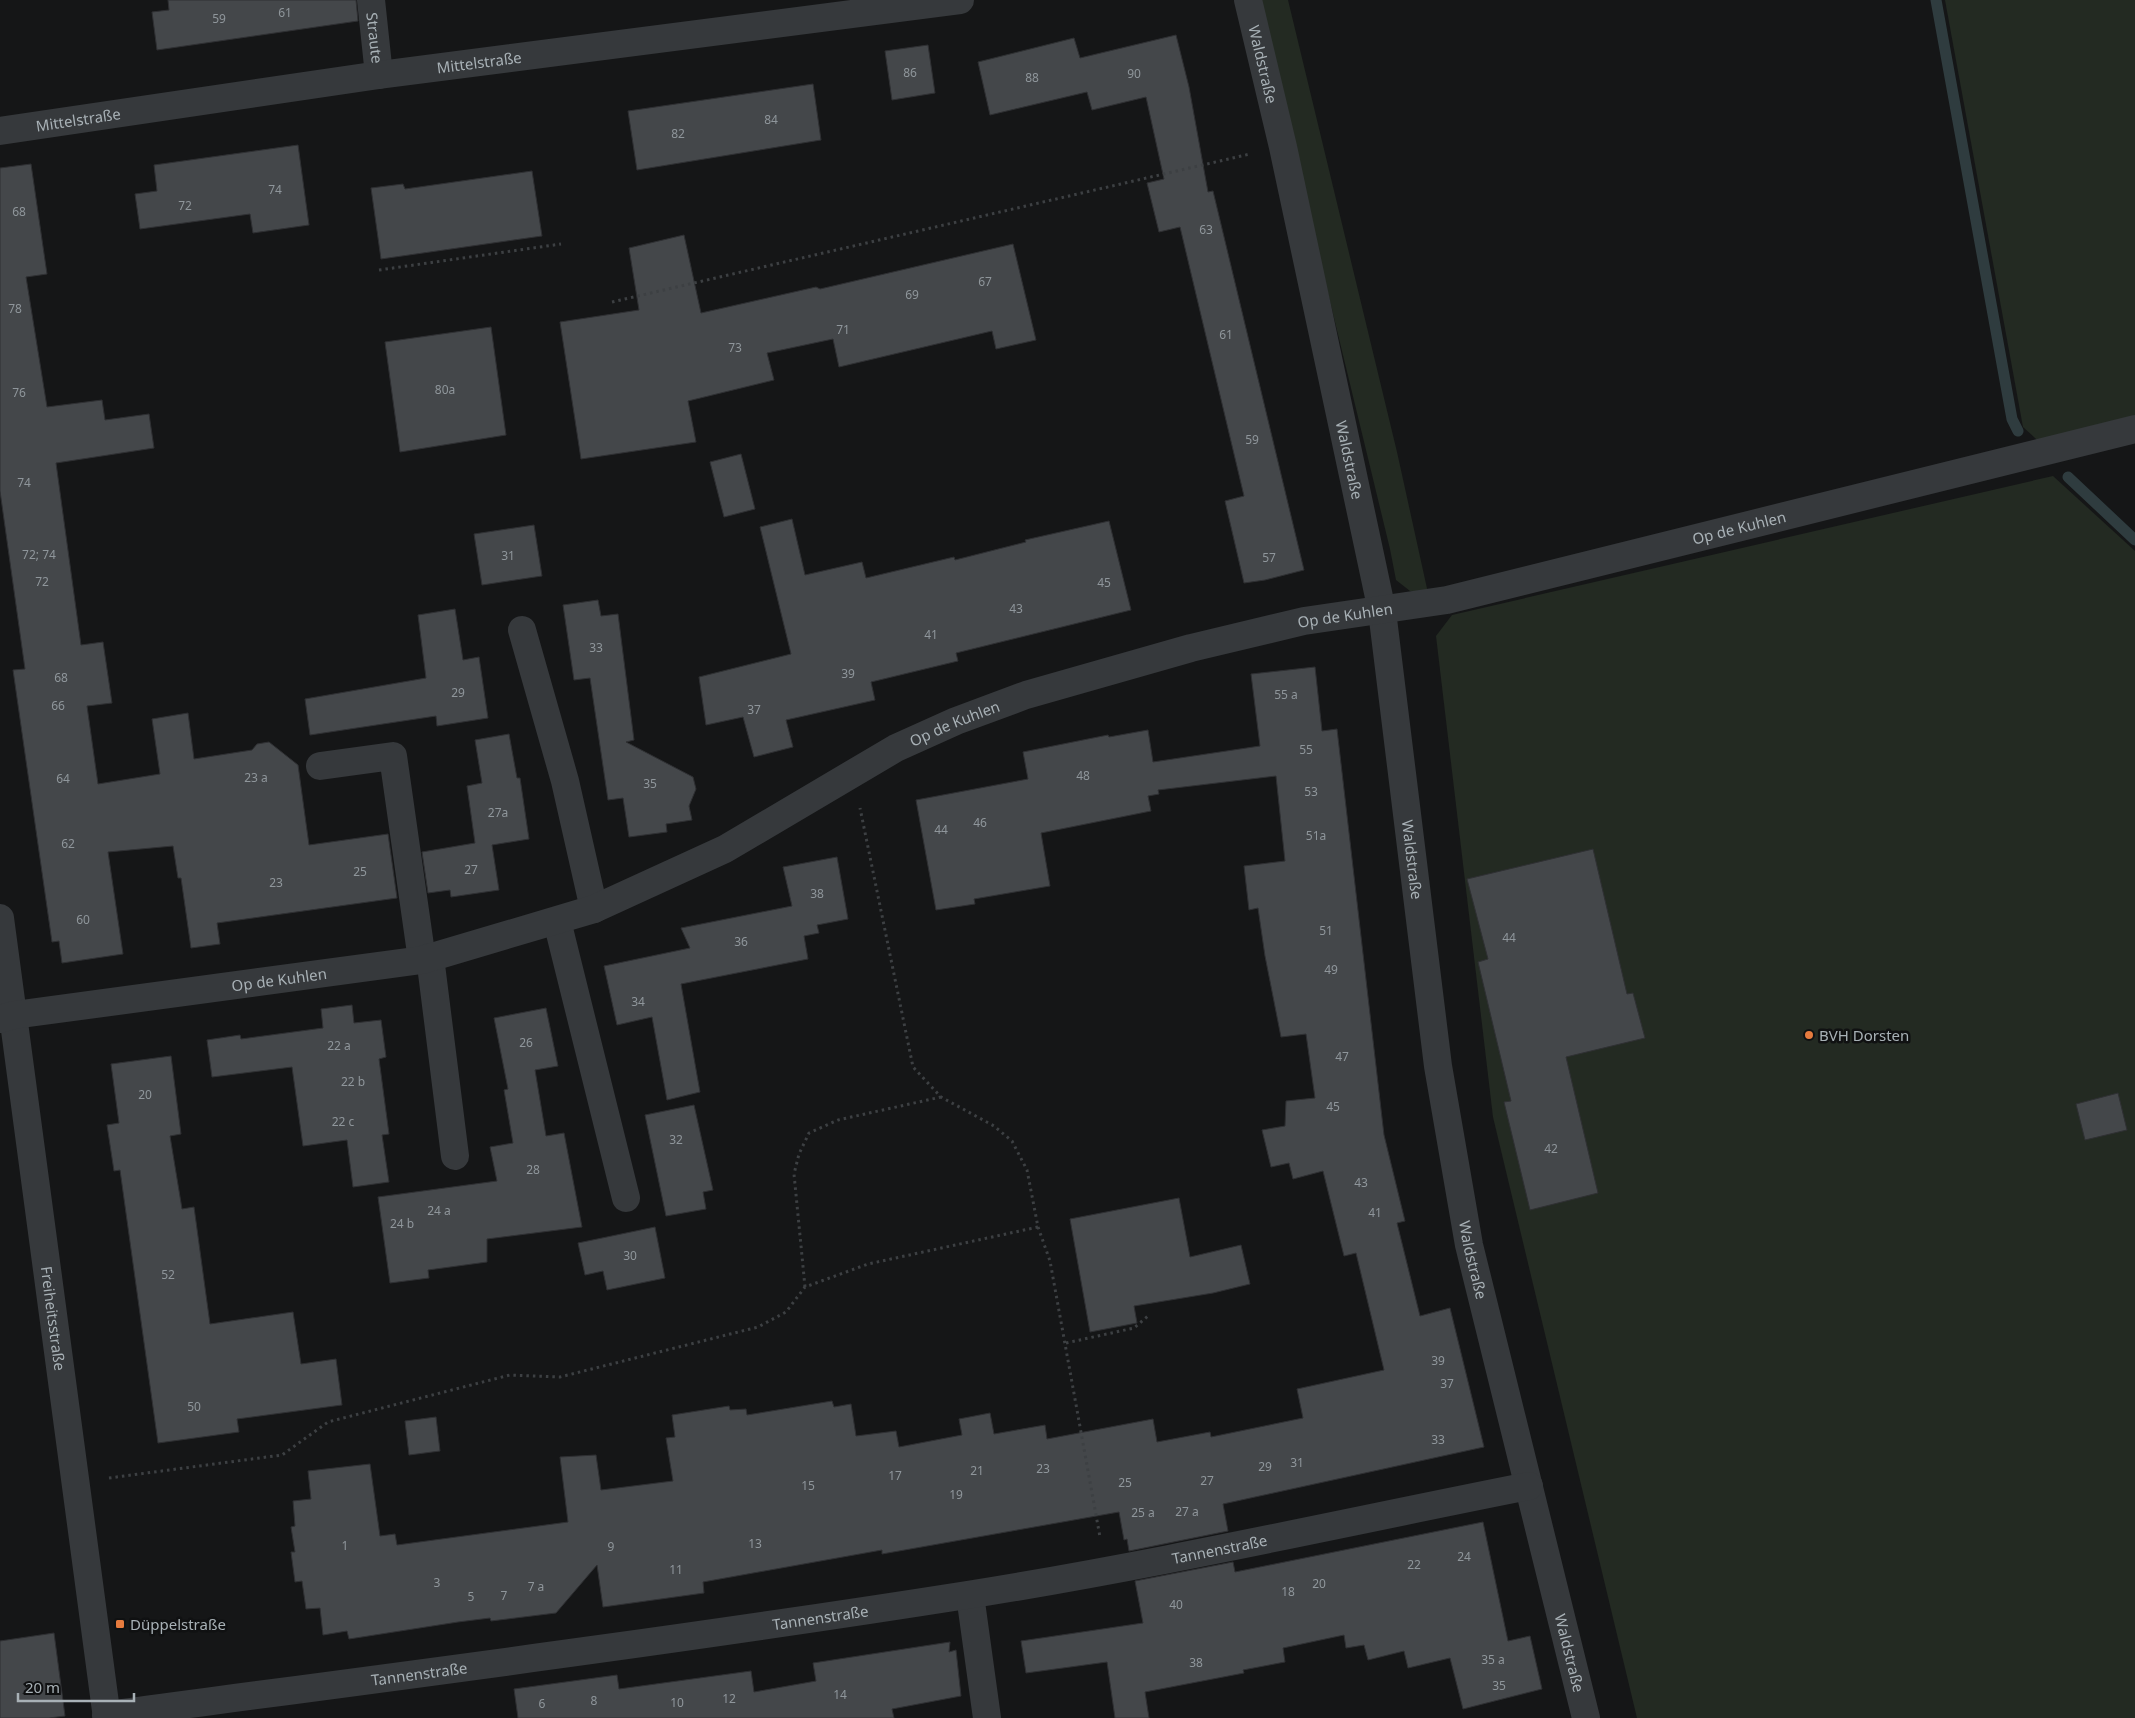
<svg xmlns="http://www.w3.org/2000/svg" width="2135" height="1718" viewBox="0 0 2135 1718" font-family="'Noto Sans',sans-serif">
<rect width="100%" height="100%" fill="#151617"/>
<g fill="#232a22">
<path d="M1257 0H1288L1397 452 1428 593 1410 591 1396 580 1390 549Z"/>
<path d="M1945 0H2135V426L2047 449 2023 427Z"/>
<path d="M2053 476 2135 551V1718H1637L1493 1117 1436 636 1452 615Z"/>
</g>
<g fill="none" stroke-linecap="round" stroke-linejoin="round">
<g stroke="#2f3c3f" stroke-width="11">
<path d="M1936 0 2012 419 2018 431"/>
<path d="M2068 477 2135 540"/>
</g>
</g>
<g fill="#44474a" stroke="#2f3033">
<path d="M168 0H356L358 21 157 50 152 12 169 10Z"/>
<path d="M1176 35 1189 87 1208 192 1213 191 1304 570 1265 580 1244 583 1225 501 1244 496 1180 227 1159 232 1147 183 1164 179 1146 97 1092 110 1087 92 990 115 978 62 1074 38 1080 58Z"/>
<path d="M928 45 935 93 892 100 885 51Z"/>
<path d="M813 84 821 140 637 170 628 111Z"/>
<path d="M298 145 309 225 253 233 250 214 140 229 135 194 157 191 154 165Z"/>
<path d="M31 164 47 274 26 277 47 407 102 400 105 420 149 414 154 448 56 463 81 645 103 642 112 703 87 706 98 784 160 774 152 719 188 713 194 759 252 750 257 744 269 742 298 765 309 845 388 834 397 898 217 923 220 944 191 948 181 878H178L173 846 108 852 123 954 62 963 59 941 52 942 13 670 25 669 0 491V168Z"/>
<path d="M532 171 542 236 381 259 371 188 403 184 405 189Z"/>
<path d="M684 235 701 313 816 287 820 289 1013 244 1036 340 996 349 992 331 839 367 833 339 767 353 774 380 688 401 696 442 581 459 560 322 639 310 629 248Z"/>
<path d="M491 327 506 435 400 452 385 342Z"/>
<path d="M741 454 755 509 724 517 710 462Z"/>
<path d="M792 519 805 575 862 562 866 578 954 557 955 560 1026 542 1025 540 1109 521 1131 610 956 653 958 661 871 682 875 700 786 720 793 747 754 757 743 717 706 725 699 677 791 654 760 527Z"/>
<path d="M534 525 542 576 482 585 474 534Z"/>
<path d="M598 600 601 616 618 614 634 740 626 742 693 777 696 789 689 806 692 820 666 824 667 832 629 837 623 798 608 800 590 678 574 680 563 605Z"/>
<path d="M455 609 463 660 479 657 488 718 437 726 436 716 310 735 305 699 426 678 418 615Z"/>
<path d="M1315 667 1322 731 1337 729 1384 1135 1405 1221 1397 1223 1420 1316 1450 1308 1484 1447 1223 1504 1228 1531 1129 1551 1127 1539 1124 1540 1119 1512 882 1554V1550L703 1582 704 1593 603 1607 597 1565 556 1613 491 1621 490 1618 458 1622 349 1639 347 1631 323 1635 320 1608 306 1609 302 1581 295 1582 291 1552H295L291 1527 295 1526 293 1501 311 1499 308 1471 370 1464 380 1536 395 1534 397 1545 568 1522 560 1457 596 1455 601 1490 673 1481 666 1438 675 1437 672 1415 729 1406 730 1410 746 1409 747 1415 832 1401 834 1407 851 1404 856 1436 896 1431 899 1447 962 1435 959 1419 990 1413 994 1434 1045 1425 1047 1439 1153 1419 1157 1442 1210 1432 1211 1437 1303 1418 1297 1389 1384 1370 1356 1253 1344 1256 1323 1171 1293 1179 1289 1163 1271 1167 1262 1130 1285 1126 1286 1101 1315 1098 1306 1034 1281 1037 1265 956 1258 908 1249 910 1244 866 1285 861 1276 776 1158 790 1159 794 1148 796 1151 811 1041 833 1050 886 974 899 975 904 936 910 916 800 1028 779 1023 752 1108 735 1109 737 1148 730 1153 762 1260 746 1251 674Z"/>
<path d="M509 734 517 778H520L529 839 492 845 499 890 451 897 450 890 428 893 422 852 475 843 467 786 482 783 475 740Z"/>
<path d="M1593 849 1627 994 1633 993 1645 1038 1566 1057 1598 1193 1530 1210 1504 1102 1511 1101 1478 962 1488 959 1467 879Z"/>
<path d="M837 857 848 919 817 925 819 933 804 936 808 959 681 984 700 1092 667 1100 652 1017 617 1025 604 966 690 948 681 928 792 906 783 867Z"/>
<path d="M352 1005 354 1023 381 1020 386 1057 379 1059 389 1134 382 1135 389 1182 353 1187 347 1140 303 1146 292 1067 212 1077 207 1040 240 1035 241 1039 323 1028 321 1009Z"/>
<path d="M546 1008 558 1066 535 1070 546 1136 564 1133 582 1227 487 1239V1262L428 1270 429 1278 390 1283 378 1197 497 1181 490 1147 513 1143 504 1090 508 1089 494 1018Z"/>
<path d="M171 1056 181 1134 170 1136 182 1209 194 1207 210 1324 293 1312 301 1364 336 1359 342 1405 237 1419 239 1432 158 1443 120 1170 114 1171 107 1125 119 1123 111 1064Z"/>
<path d="M2118 1093 2127 1130 2085 1140 2076 1104Z"/>
<path d="M694 1105 713 1190 703 1192 706 1209 666 1216 645 1115Z"/>
<path d="M1179 1198 1190 1257 1241 1245 1250 1284 1213 1293 1134 1306 1137 1323 1090 1332 1070 1219Z"/>
<path d="M655 1227 665 1278 607 1290 603 1271 585 1275 578 1243Z"/>
<path d="M436 1417 440 1451 409 1455 405 1421Z"/>
<path d="M1483 1522 1508 1641 1530 1636 1542 1689 1463 1709 1450 1658 1408 1668 1404 1651 1368 1660 1364 1645 1346 1648 1344 1635 1283 1648 1285 1662 1243 1670 1244 1673 1145 1692 1149 1718H1115L1107 1662 1026 1673 1021 1641 1143 1623 1135 1581 1233 1562 1235 1572Z"/>
<path d="M54 1633 65 1716 49 1718H0V1641Z"/>
<path d="M950 1642 949 1652 956 1650 961 1696 892 1709 894 1718H518L514 1689 617 1675 619 1689 751 1671 754 1692 816 1681 813 1663Z"/>
</g>
<g fill="none" stroke-linecap="round" stroke-linejoin="round">
<g stroke="#3d4043" stroke-width="3" stroke-dasharray="2.5 4" stroke-linecap="butt">
<path d="M379 270 561 244"/>
<path d="M612 302 1250 154"/>
<path d="M1038 1227 1050 1261 1100 1537"/>
<path d="M805 1287 794 1174 799 1154 809 1133 838 1120 941 1097"/>
<path d="M1066 1343 1134 1328 1148 1316"/>
<path d="M109 1478 282 1455 328 1422 510 1375 560 1377 758 1327 786 1312 805 1287 868 1264 1038 1227 1027 1170 1012 1141 994 1126 941 1097 913 1067 860 808"/>
</g>
<g stroke="#36393c" stroke-width="28">
<path id="s1" d="M371 0 379 75"/>
<path id="s2" d="M1248 0 1283 147 1382 611 1438 1066 1469 1245 1586 1718"/>
<path id="s3" d="M0 131 379 75 960 0"/>
<path d="M522 630 565 781 594 909"/>
<path d="M320 766 393 756 422 960"/>
<path id="s4" d="M0 918 107 1718"/>
<path d="M557 921 626 1198"/>
<path d="M430 957 455 1156"/>
<path id="s5" d="M0 1019 14 1015 422 960 594 909 725 849 896 748 956 721 1026 695 1191 648 1304 621 1447 600 2135 429"/>
<path d="M970 1595 987 1718"/>
<path id="s6" d="M106 1715C393 1677 681 1640 967 1595 1156 1565 1342 1523 1529 1486"/>
</g>
</g>
<g fill="#e67b3e" stroke="#101112" stroke-width="2">
<circle cx="1809" cy="1035" r="5"/>
<rect x="115" y="1619" width="10" height="10" rx="2.5"/>
</g>
<g text-anchor="middle" dominant-baseline="central" stroke-width="5" stroke-linejoin="round" paint-order="stroke">
<g font-size="12" fill="#8f969b">
<text x="285" y="12">61</text>
<text x="219" y="18">59</text>
<text x="910" y="72">86</text>
<text x="1134" y="73">90</text>
<text x="1032" y="77">88</text>
<text x="771" y="119">84</text>
<text x="678" y="133">82</text>
<text x="275" y="189">74</text>
<text x="185" y="205">72</text>
<text x="19" y="211">68</text>
<text x="1206" y="229">63</text>
<text x="985" y="281">67</text>
<text x="912" y="294">69</text>
<text x="15" y="308">78</text>
<text x="843" y="329">71</text>
<text x="1226" y="334">61</text>
<text x="735" y="347">73</text>
<text x="445" y="389">80a</text>
<text x="19" y="392">76</text>
<text x="1252" y="439">59</text>
<text x="24" y="482">74</text>
<text x="39" y="554">72; 74</text>
<text x="508" y="555">31</text>
<text x="1269" y="557">57</text>
<text x="42" y="581">72</text>
<text x="1104" y="582">45</text>
<text x="1016" y="608">43</text>
<text x="931" y="634">41</text>
<text x="596" y="647">33</text>
<text x="848" y="673">39</text>
<text x="61" y="677">68</text>
<text x="458" y="692">29</text>
<text x="1286" y="694">55 a</text>
<text x="58" y="705">66</text>
<text x="754" y="709">37</text>
<text x="1306" y="749">55</text>
<text x="1083" y="775">48</text>
<text x="256" y="777">23 a</text>
<text x="63" y="778">64</text>
<text x="650" y="783">35</text>
<text x="1311" y="791">53</text>
<text x="498" y="812">27a</text>
<text x="980" y="822">46</text>
<text x="941" y="829">44</text>
<text x="1316" y="835">51a</text>
<text x="68" y="843">62</text>
<text x="471" y="869">27</text>
<text x="360" y="871">25</text>
<text x="276" y="882">23</text>
<text x="817" y="893">38</text>
<text x="83" y="919">60</text>
<text x="1326" y="930">51</text>
<text x="1509" y="937">44</text>
<text x="741" y="941">36</text>
<text x="1331" y="969">49</text>
<text x="638" y="1001">34</text>
<text x="526" y="1042">26</text>
<text x="339" y="1045">22 a</text>
<text x="1342" y="1056">47</text>
<text x="353" y="1081">22 b</text>
<text x="145" y="1094">20</text>
<text x="1333" y="1106">45</text>
<text x="343" y="1121">22 c</text>
<text x="676" y="1139">32</text>
<text x="1551" y="1148">42</text>
<text x="533" y="1169">28</text>
<text x="1361" y="1182">43</text>
<text x="439" y="1210">24 a</text>
<text x="1375" y="1212">41</text>
<text x="402" y="1223">24 b</text>
<text x="630" y="1255">30</text>
<text x="168" y="1274">52</text>
<text x="1438" y="1360">39</text>
<text x="1447" y="1383">37</text>
<text x="194" y="1406">50</text>
<text x="1438" y="1439">33</text>
<text x="1297" y="1462">31</text>
<text x="1265" y="1466">29</text>
<text x="1043" y="1468">23</text>
<text x="977" y="1470">21</text>
<text x="895" y="1475">17</text>
<text x="1207" y="1480">27</text>
<text x="1125" y="1482">25</text>
<text x="808" y="1485">15</text>
<text x="956" y="1494">19</text>
<text x="1187" y="1511">27 a</text>
<text x="1143" y="1512">25 a</text>
<text x="755" y="1543">13</text>
<text x="345" y="1545">1</text>
<text x="611" y="1546">9</text>
<text x="1464" y="1556">24</text>
<text x="1414" y="1564">22</text>
<text x="676" y="1569">11</text>
<text x="437" y="1582">3</text>
<text x="1319" y="1583">20</text>
<text x="536" y="1586">7 a</text>
<text x="1288" y="1591">18</text>
<text x="504" y="1595">7</text>
<text x="471" y="1596">5</text>
<text x="1176" y="1604">40</text>
<text x="1493" y="1659">35 a</text>
<text x="1196" y="1662">38</text>
<text x="1499" y="1685">35</text>
<text x="840" y="1694">14</text>
<text x="729" y="1698">12</text>
<text x="594" y="1700">8</text>
<text x="677" y="1702">10</text>
<text x="542" y="1703">6</text>
</g>
<g font-size="15" fill="#a8b1b6" stroke="#101112">
<text stroke="none"><textPath href="#s1" startOffset="38">Straute</textPath></text>
<text stroke="none"><textPath href="#s3" startOffset="484">Mittelstraße</textPath></text>
<text stroke="none"><textPath href="#s2" startOffset="66">Waldstraße</textPath></text>
<text stroke="none"><textPath href="#s3" startOffset="79">Mittelstraße</textPath></text>
<text stroke="none"><textPath href="#s2" startOffset="471">Waldstraße</textPath></text>
<text stroke="none"><textPath href="#s5" startOffset="1822">Op de Kuhlen</textPath></text>
<text stroke="none"><textPath href="#s5" startOffset="1418">Op de Kuhlen</textPath></text>
<text stroke="none"><textPath href="#s5" startOffset="1012">Op de Kuhlen</textPath></text>
<text stroke="none"><textPath href="#s2" startOffset="876">Waldstraße</textPath></text>
<text stroke="none"><textPath href="#s5" startOffset="282">Op de Kuhlen</textPath></text>
<text stroke="none"><textPath href="#s2" startOffset="1281">Waldstraße</textPath></text>
<text stroke="none"><textPath href="#s4" startOffset="404">Freiheitsstraße</textPath></text>
<text stroke="none"><textPath href="#s6" startOffset="1126">Tannenstraße</textPath></text>
<text stroke="none"><textPath href="#s6" startOffset="721">Tannenstraße</textPath></text>
<text stroke="none"><textPath href="#s2" startOffset="1686">Waldstraße</textPath></text>
<text stroke="none"><textPath href="#s6" startOffset="316">Tannenstraße</textPath></text>
</g>
<g font-size="15" fill="#a8b1b6" stroke="#101112" text-anchor="start">
<text x="1819" y="1035">BVH Dorsten</text>
<text x="130" y="1624">Düppelstraße</text>
</g>
</g>
<path d="M18 1693v8h116v-8" fill="none" stroke="#a8b1b6" stroke-width="2.5"/>
<text x="25" y="1693" font-size="15" fill="#a8b1b6" stroke="#101112" stroke-width="4" paint-order="stroke">20 m</text>
</svg>
